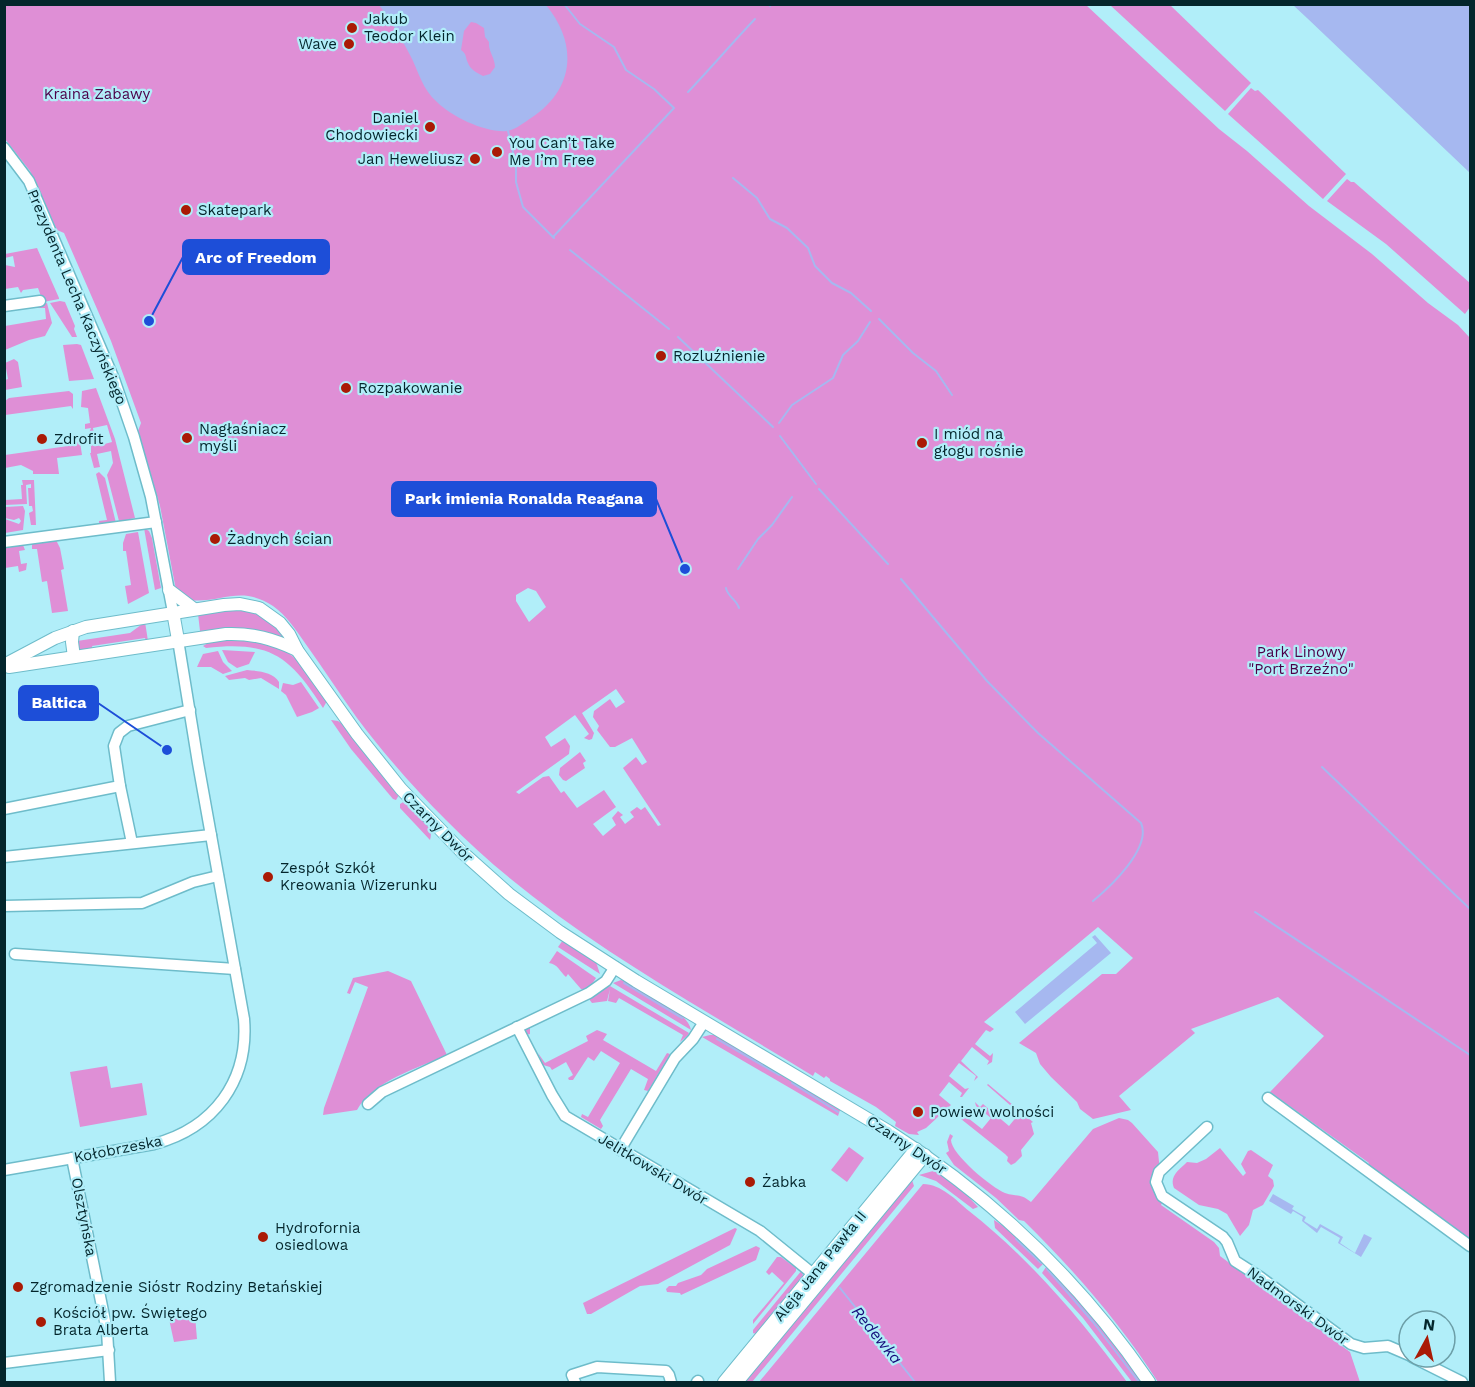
<svg xmlns="http://www.w3.org/2000/svg" width="1475" height="1387" viewBox="0 0 1475 1387" font-family="'Work Sans',sans-serif">
<rect width="100%" height="100%" fill="#b1eef9"/>
<g fill="#df8fd6" fill-rule="evenodd">
<path d="M4 5H1086L1219 129 1247 151 1309 206 1372 254 1428 303 1458 325 1470 338V1242L1367 1166 1369 1163 1270 1092 1324 1036 1278 997 1191 1029 1195 1033 1119 1096 1131 1110 1093 1119 1080 1109 1077 1102 1051 1077 1040 1064 1036 1053 1019 1043 1102 974H1116L1133 958 1098 927 984 1022 994 1029 990 1032 986 1030 975 1044 990 1056 993 1053 992 1062 987 1065 989 1061 972 1047 961 1061 978 1077 974 1081 976 1076 959 1063 949 1076 965 1089 969 1088 962 1097H960L962 1093 949 1082 939 1095 951 1105 926 1128 917 1132 919 1135 909 1134 895 1126 896 1122 876 1107 830 1081V1079L826 1076 824 1078 815 1072 813 1076C686 998 551 927 446 820 414 788 384 754 357 718 339 693 323 668 305 643 296 630 286 615 273 606 240 584 221 604 189 600L176 590 160 506 138 431 141 423 111 341 64 233 57 230 30 171 5 139ZM528 588 536 591 546 607 529 622 516 601V595ZM616 689 625 702 616 708 610 699 594 711 593 717 599 726 597 730 610 747H615L632 738 647 762 642 765 636 757 623 768 661 825 658 826 645 807 641 810 637 807 630 812 634 817 625 824 620 817 623 815 618 811 612 818 616 825 603 836 593 824 616 807 604 790 577 808 564 791 561 793 549 776 543 777 519 794 516 792 569 754 570 746 565 738 551 747 545 737 575 715 589 734 584 738 589 740 592 739 594 733 582 713Z"/>
<path d="M1110 5H1170L1251 83 1225 111Z"/>
<path d="M1251 88 1255 91 1258 90 1346 174 1323 199 1228 114Z"/>
<path d="M1347 179 1351 182H1354L1470 283V307L1465 314 1386 244 1327 201Z"/>
<path d="M37 248 59 298V299L43 302 38 288 23 290 21 293 18 287 5 289V265L15 267 13 256 5 258V254Z"/>
<path d="M60 301 65 302 75 326 74 329 77 337H72L50 303Z"/>
<path d="M47 303 52 323 45 336 29 340 5 350V326L46 319 45 308H37L38 305Z"/>
<path d="M77 344 81 345 94 379 69 381 63 345Z"/>
<path d="M14 359 18 362 22 387 5 390V380L8 379 5 363Z"/>
<path d="M96 388 115 439 135 518 130 519V521H119L107 475 113 463 111 451 97 454 100 467 94 468 90 453H91V439L95 438 97 446 112 442 107 425 93 428 94 435 89 433 91 428 85 429V424L90 423 88 408 81 407 82 391Z"/>
<path d="M69 391 73 394V409L71 406 5 415V401L9 398Z"/>
<path d="M75 442H80L82 455 57 458 59 474H33V471L21 465 5 468V455L75 445Z"/>
<path d="M99 472 105 478 116 523 102 525 99 523V521L107 520 96 474Z"/>
<path d="M22 480H34L36 525H31L29 513 33 511 32 506H29L28 488H31V484L26 485 27 504 5 505V500L22 499 21 485H23Z"/>
<path d="M23 506 25 511 23 530 5 533V519L19 524 21 521 19 518 14 520 5 518V507Z"/>
<path d="M144 528 149 531 152 538 161 588 155 590Z"/>
<path d="M138 532 149 593 128 604 125 586 131 585 126 551H123V543L126 534Z"/>
<path d="M56 540 60 548 64 569 61 570 68 611 52 613 47 581 42 582 37 549H32V544Z"/>
<path d="M23 545 25 550 19 551 21 564 27 563 26 570 19 572 18 566 5 568V548Z"/>
<path d="M235 609C259 613 269 618 286 637L284 639C259 625 228 629 200 631L198 614Z"/>
<path d="M145 622 148 641H146L145 638 92 646 93 650 85 651 78 648 77 641 130 633Z"/>
<path d="M243 638C255 641 268 643 280 648 301 658 314 682 327 701L323 708C289 655 270 641 206 648L203 646 208 643Z"/>
<path d="M222 650 255 652 249 664 237 668 228 662Z"/>
<path d="M218 651 223 662 232 671 223 674 211 667H197L203 654Z"/>
<path d="M247 670C259 671 273 672 279 682V689L261 678 249 680 245 678 229 680 225 676Z"/>
<path d="M301 682 319 708 312 712 297 717 286 695 281 691 283 683 293 685Z"/>
<path d="M331 720 338 721 345 726 399 795 396 800 393 799 351 749Z"/>
<path d="M580 752 586 761 583 763 585 768 566 781 563 780 559 775 560 768Z"/>
<path d="M405 801C414 811 436 826 430 840L400 808V804Z"/>
<path d="M563 940 596 962 600 974 558 947Z"/>
<path d="M557 951 596 978 590 987 584 990 581 989 568 974 566 977C560 972 558 964 549 963Z"/>
<path d="M388 971 411 981 447 1055C418 1068 373 1081 357 1110L323 1115 324 1108 368 987 355 982 350 994 347 993 353 978Z"/>
<path d="M621 980 627 982C644 992 688 1011 691 1030L613 983Z"/>
<path d="M610 986 689 1033 688 1035 680 1042 683 1035 619 998 616 1003 608 1001 610 989 607 1001 592 1003 589 999 530 1027V1034L526 1035 525 1029 529 1026Z"/>
<path d="M597 1030 607 1034 603 1040 656 1071 667 1053 670 1054 648 1091 644 1090 648 1079 631 1069 600 1120 603 1126 601 1129 581 1117 582 1114 588 1117 620 1063 601 1051 594 1061 588 1057 573 1080H569L568 1078 573 1075 566 1062 552 1070 550 1067 543 1065 538 1053 545 1063 588 1041 586 1036Z"/>
<path d="M710 1035H715L840 1110 838 1116 702 1037Z"/>
<path d="M107 1066 111 1088 142 1083 147 1115 80 1127 70 1072Z"/>
<path d="M988 1084 1033 1122 1031 1123 1034 1134 1021 1150 1022 1156 1015 1163 1011 1165 1007 1161 1008 1157 1005 1154 961 1119 963 1117 968 1118 982 1129 991 1118 976 1106 975 1102 980 1107 983 1104 1009 1126 1018 1115V1112L987 1085Z"/>
<path d="M1119 1118 1128 1120 1132 1123 1158 1152 1163 1201 1161 1205 1214 1242 1219 1248 1220 1256 1350 1352 1360 1382H1158C1120 1323 1074 1270 1024 1221L1019 1220 996 1198 954 1165 946 1153 949 1151 947 1142 950 1134 953 1136 951 1140C951 1154 992 1188 1005 1193 1017 1197 1020 1193 1031 1202L1093 1129Z"/>
<path d="M849 1147 864 1158 847 1182 831 1170Z"/>
<path d="M1220 1148 1243 1176 1246 1173 1241 1164 1248 1151 1251 1150 1273 1165 1268 1176 1273 1180 1274 1186 1263 1205 1253 1210 1249 1225 1240 1236 1227 1214 1218 1209 1199 1205 1174 1188C1169 1176 1179 1170 1187 1162L1197 1163 1206 1159Z"/>
<path d="M933 1171C951 1177 965 1193 978 1207L973 1209 936 1181 919 1175Z"/>
<path d="M912 1180 914 1186 752 1382H744Z"/>
<path d="M923 1184C941 1184 956 1200 969 1211 1031 1260 1081 1319 1127 1382H759Z"/>
<path d="M994 1220 1011 1231 1043 1264 1038 1269 995 1228Z"/>
<path d="M735 1228 737 1229 730 1245 658 1284 640 1286 591 1314H587L583 1303Z"/>
<path d="M756 1246 760 1248 756 1260 681 1295 680 1293 667 1292 666 1289 669 1286H676L678 1283 701 1275 707 1269Z"/>
<path d="M777 1257H781L796 1268V1271L753 1324V1320L784 1283 772 1272 769 1275 766 1272Z"/>
<path d="M1046 1267 1090 1313 1142 1382H1132L1083 1318 1042 1273Z"/>
<path d="M802 1270 803 1276 756 1334 753 1333V1330Z"/>
<path d="M195 1316 197 1339 174 1342 169 1319Z"/>
</g>
<g fill="#a6b8f0" fill-rule="evenodd">
<path d="M450 5 456 6 458 4 546 5C578 44 575 89 531 118 525 122 515 130 507 131 486 133 452 117 437 102 422 89 419 72 410 55 401 38 391 20 379 5ZM471 22 476 23 484 28 485 37 489 42C488 51 495 58 495 67L490 74 483 76C477 73 470 69 468 63 465 57 467 54 461 50L464 31Z"/>
<path d="M1293 5H1470V173L1307 18Z"/>
<path d="M1095 935 1111 953 1025 1024 1015 1012 1097 943 1092 937Z"/>
<path d="M1273 1194 1294 1206 1292 1209 1306 1217 1304 1221 1317 1229 1320 1224 1343 1237 1340 1243 1355 1253 1364 1234 1372 1238 1361 1257 1338 1243 1340 1238 1321 1227 1317 1233 1302 1221 1303 1217 1293 1211 1291 1214 1269 1201Z"/>
</g>
<g fill="none" stroke-linecap="round" stroke-linejoin="round">
<g stroke="#a6b8f0" stroke-width="2">
<path d="M770 6 771 4"/>
<path d="M688 92C711 68 732 43 755 19"/>
<path d="M508 131 516 165V182L523 207 554 238"/>
<path d="M733 178 757 198 770 219 787 228 808 248 815 266 832 283 851 293 871 311"/>
<path d="M553 237 674 108 654 89 626 70 614 47 580 24 564 4"/>
<path d="M570 250 669 329"/>
<path d="M879 319 913 353 936 371 952 395"/>
<path d="M678 337 773 427"/>
<path d="M779 423 792 405 833 378 843 355 858 341 870 322"/>
<path d="M780 436 816 484"/>
<path d="M819 489 888 564"/>
<path d="M738 569 758 539 772 525 792 497"/>
<path d="M901 579 987 681 1038 733 1141 823C1152 848 1110 887 1093 901"/>
<path d="M726 588C727 596 737 600 739 608"/>
<path d="M1322 767 1470 909"/>
<path d="M1255 912 1470 1055"/>
<path d="M624 983 682 1018"/>
<path d="M717 1039 779 1075"/>
<path d="M792 1083 838 1112"/>
<path d="M1016 1239 1041 1263"/>
<path d="M1047 1269 1093 1322 1139 1382"/>
<path d="M840 1288 915 1382"/>
</g>
<defs>
<g id="minor">
<path d="M4 148 29 181 114 379 134 437 151 497 173 612"/>
<path d="M4 306 40 301"/>
<path d="M4 542 156 522"/>
<path d="M120 786 132 843"/>
<path d="M4 809 120 786 114 746 119 733 128 726 190 710"/>
<path d="M4 857 211 835"/>
<path d="M4 906 142 903 193 882 218 876"/>
<path d="M15 954 235 969"/>
<path d="M517 1027 552 1095 565 1116 760 1231 813 1274 816 1280"/>
<path d="M1268 1098 1470 1246"/>
<path d="M368 1104 382 1092 589 993 606 981 615 967"/>
<path d="M1207 1127 1159 1172 1156 1182 1162 1196 1223 1237 1227 1242 1235 1261 1260 1277 1351 1344 1364 1348 1388 1346 1409 1355"/>
<path d="M620 1150 675 1058 693 1039 704 1022"/>
<path d="M72 1158 107 1331 110 1382"/>
<path d="M4 1170 154 1144C214 1128 249 1081 244 1019L198 763 178 640"/>
<path d="M1412 1357 1462 1382"/>
<path d="M4 1363 109 1350"/>
<path d="M575 1382 572 1375 597 1367 666 1371 669 1375 671 1382"/>
<path d="M697 1382 698 1381"/>
</g>
<g id="major">
<path d="M169 590 194 609"/>
<path d="M173 612 178 640"/>
<path d="M73 631 72 642 74 657"/>
<path d="M4 665 55 638 86 627 224 605 240 604 259 608 280 623 289 634 297 650 357 734 401 789 462 852 509 894 560 932 636 981 888 1131C992 1197 1080 1281 1149 1382"/>
<path d="M9 667 226 634C253 633 273 639 297 650"/>
<path d="M724 1382 916 1149"/>
<path d="M737 1382 925 1155"/>
</g>
</defs>
<use href="#minor" stroke="#6ebcca" stroke-width="13"/>
<use href="#major" stroke="#6ebcca" stroke-width="14"/>
<use href="#minor" stroke="#fff" stroke-width="10"/>
<use href="#major" stroke="#fff" stroke-width="12"/>
</g>
<g fill="#aa1a05" stroke="#b1eef9" stroke-width="2">
<circle cx="352" cy="28" r="6"/>
<circle cx="349" cy="44" r="6"/>
<circle cx="430" cy="127" r="6"/>
<circle cx="497" cy="152" r="6"/>
<circle cx="475" cy="159" r="6"/>
<circle cx="186" cy="210" r="6"/>
<circle cx="661" cy="356" r="6"/>
<circle cx="346" cy="388" r="6"/>
<circle cx="187" cy="438" r="6"/>
<circle cx="42" cy="439" r="6"/>
<circle cx="922" cy="443" r="6"/>
<circle cx="215" cy="539" r="6"/>
<circle cx="268" cy="877" r="6"/>
<circle cx="918" cy="1112" r="6"/>
<circle cx="750" cy="1182" r="6"/>
<circle cx="263" cy="1237" r="6"/>
<circle cx="18" cy="1287" r="6"/>
<circle cx="41" cy="1322" r="6"/>
</g>
<g text-anchor="middle" dominant-baseline="central" stroke-width="4.5" stroke-linejoin="round" paint-order="stroke">
<g font-size="15" fill="#04262c" stroke="#b1eef9" text-anchor="start">
<text x="364" y="19">Jakub<tspan x="364" dy="17">Teodor Klein</tspan></text>
<text x="337" y="44" text-anchor="end">Wave</text>
<text x="418" y="118" text-anchor="end">Daniel<tspan x="418" dy="17">Chodowiecki</tspan></text>
<text x="509" y="143">You Can’t Take<tspan x="509" dy="17">Me I’m Free</tspan></text>
<text x="463" y="159" text-anchor="end">Jan Heweliusz</text>
<text x="198" y="210">Skatepark</text>
<text x="673" y="356">Rozluźnienie</text>
<text x="358" y="388">Rozpakowanie</text>
<text x="199" y="429">Nagłaśniacz<tspan x="199" dy="17">myśli</tspan></text>
<text x="934" y="434">I miód na<tspan x="934" dy="17">głogu rośnie</tspan></text>
<text x="54" y="439">Zdrofit</text>
<text x="227" y="539">Żadnych ścian</text>
<text x="280" y="868">Zespół Szkół<tspan x="280" dy="17">Kreowania Wizerunku</tspan></text>
<text x="930" y="1112">Powiew wolności</text>
<text x="762" y="1182">Żabka</text>
<text x="275" y="1228">Hydrofornia<tspan x="275" dy="17">osiedlowa</tspan></text>
<text x="30" y="1287">Zgromadzenie Sióstr Rodziny Betańskiej</text>
<text x="53" y="1313">Kościół pw. Świętego<tspan x="53" dy="17">Brata Alberta</tspan></text>
</g>
<g font-size="15" fill="#4c0048" stroke="#b1eef9">
<text x="97" y="94">Kraina Zabawy</text>
<text x="1301" y="652">Park Linowy<tspan x="1301" dy="17">"Port Brzeźno"</tspan></text>
</g>
<g font-size="15" fill="#04262c" stroke="#b1eef9">
<text transform="translate(77 297) rotate(67)">Prezydenta Lecha Kaczyńskiego</text>
<text transform="translate(438 827) rotate(45)">Czarny Dwór</text>
<text transform="translate(907 1145) rotate(34)">Czarny Dwór</text>
<text transform="translate(118 1149) rotate(-11)">Kołobrzeska</text>
<text transform="translate(653 1169) rotate(31)">Jelitkowski Dwór</text>
<text transform="translate(84 1217) rotate(79)">Olsztyńska</text>
<text transform="translate(820 1266) rotate(-51)">Aleja Jana Pawła II</text>
<text transform="translate(1298 1306) rotate(36)">Nadmorski Dwór</text>
</g>
<g font-size="16" font-style="italic" fill="#150d7b" stroke="#b1eef9">
<text transform="translate(877 1335) rotate(51)">Redewka</text>
</g>
</g>
<path fill="none" stroke="#1d4ed8" stroke-width="2" d="M149 321L183 257M685 569L656 499M167 750L98 703"/>
<g fill="#1d4ed8" stroke="#b1eef9" stroke-width="2">
<circle cx="149" cy="321" r="6"/>
<circle cx="685" cy="569" r="6"/>
<circle cx="167" cy="750" r="6"/>
</g>
<g fill="#1d4ed8" stroke="#1d4ed8" stroke-width="2">
<rect x="183" y="240" width="146" height="34" rx="6"/>
<rect x="392" y="482" width="264" height="34" rx="6"/>
<rect x="19" y="686" width="79" height="34" rx="6"/>
</g>
<g font-size="16" text-anchor="middle" font-weight="bold" fill="#fff">
<text x="256" y="263">Arc of Freedom</text>
<text x="524" y="504">Park imienia Ronalda Reagana</text>
<text x="59" y="708">Baltica</text>
</g>
<rect width="1475" height="1387" fill="none" stroke="#04262c" stroke-width="12"/>
<g transform="translate(1427 1339) rotate(8)"><circle r="28" fill="#b1eef9" stroke="#6c9ea7" stroke-width="1.5"/>
<path d="M0-4.5L10 22L0 15L-10 22Z" fill="#aa1a05"/>
<text y="-9" font-size="16" font-weight="bold" text-anchor="middle" fill="#04262c">N</text>
</g>
</svg>
